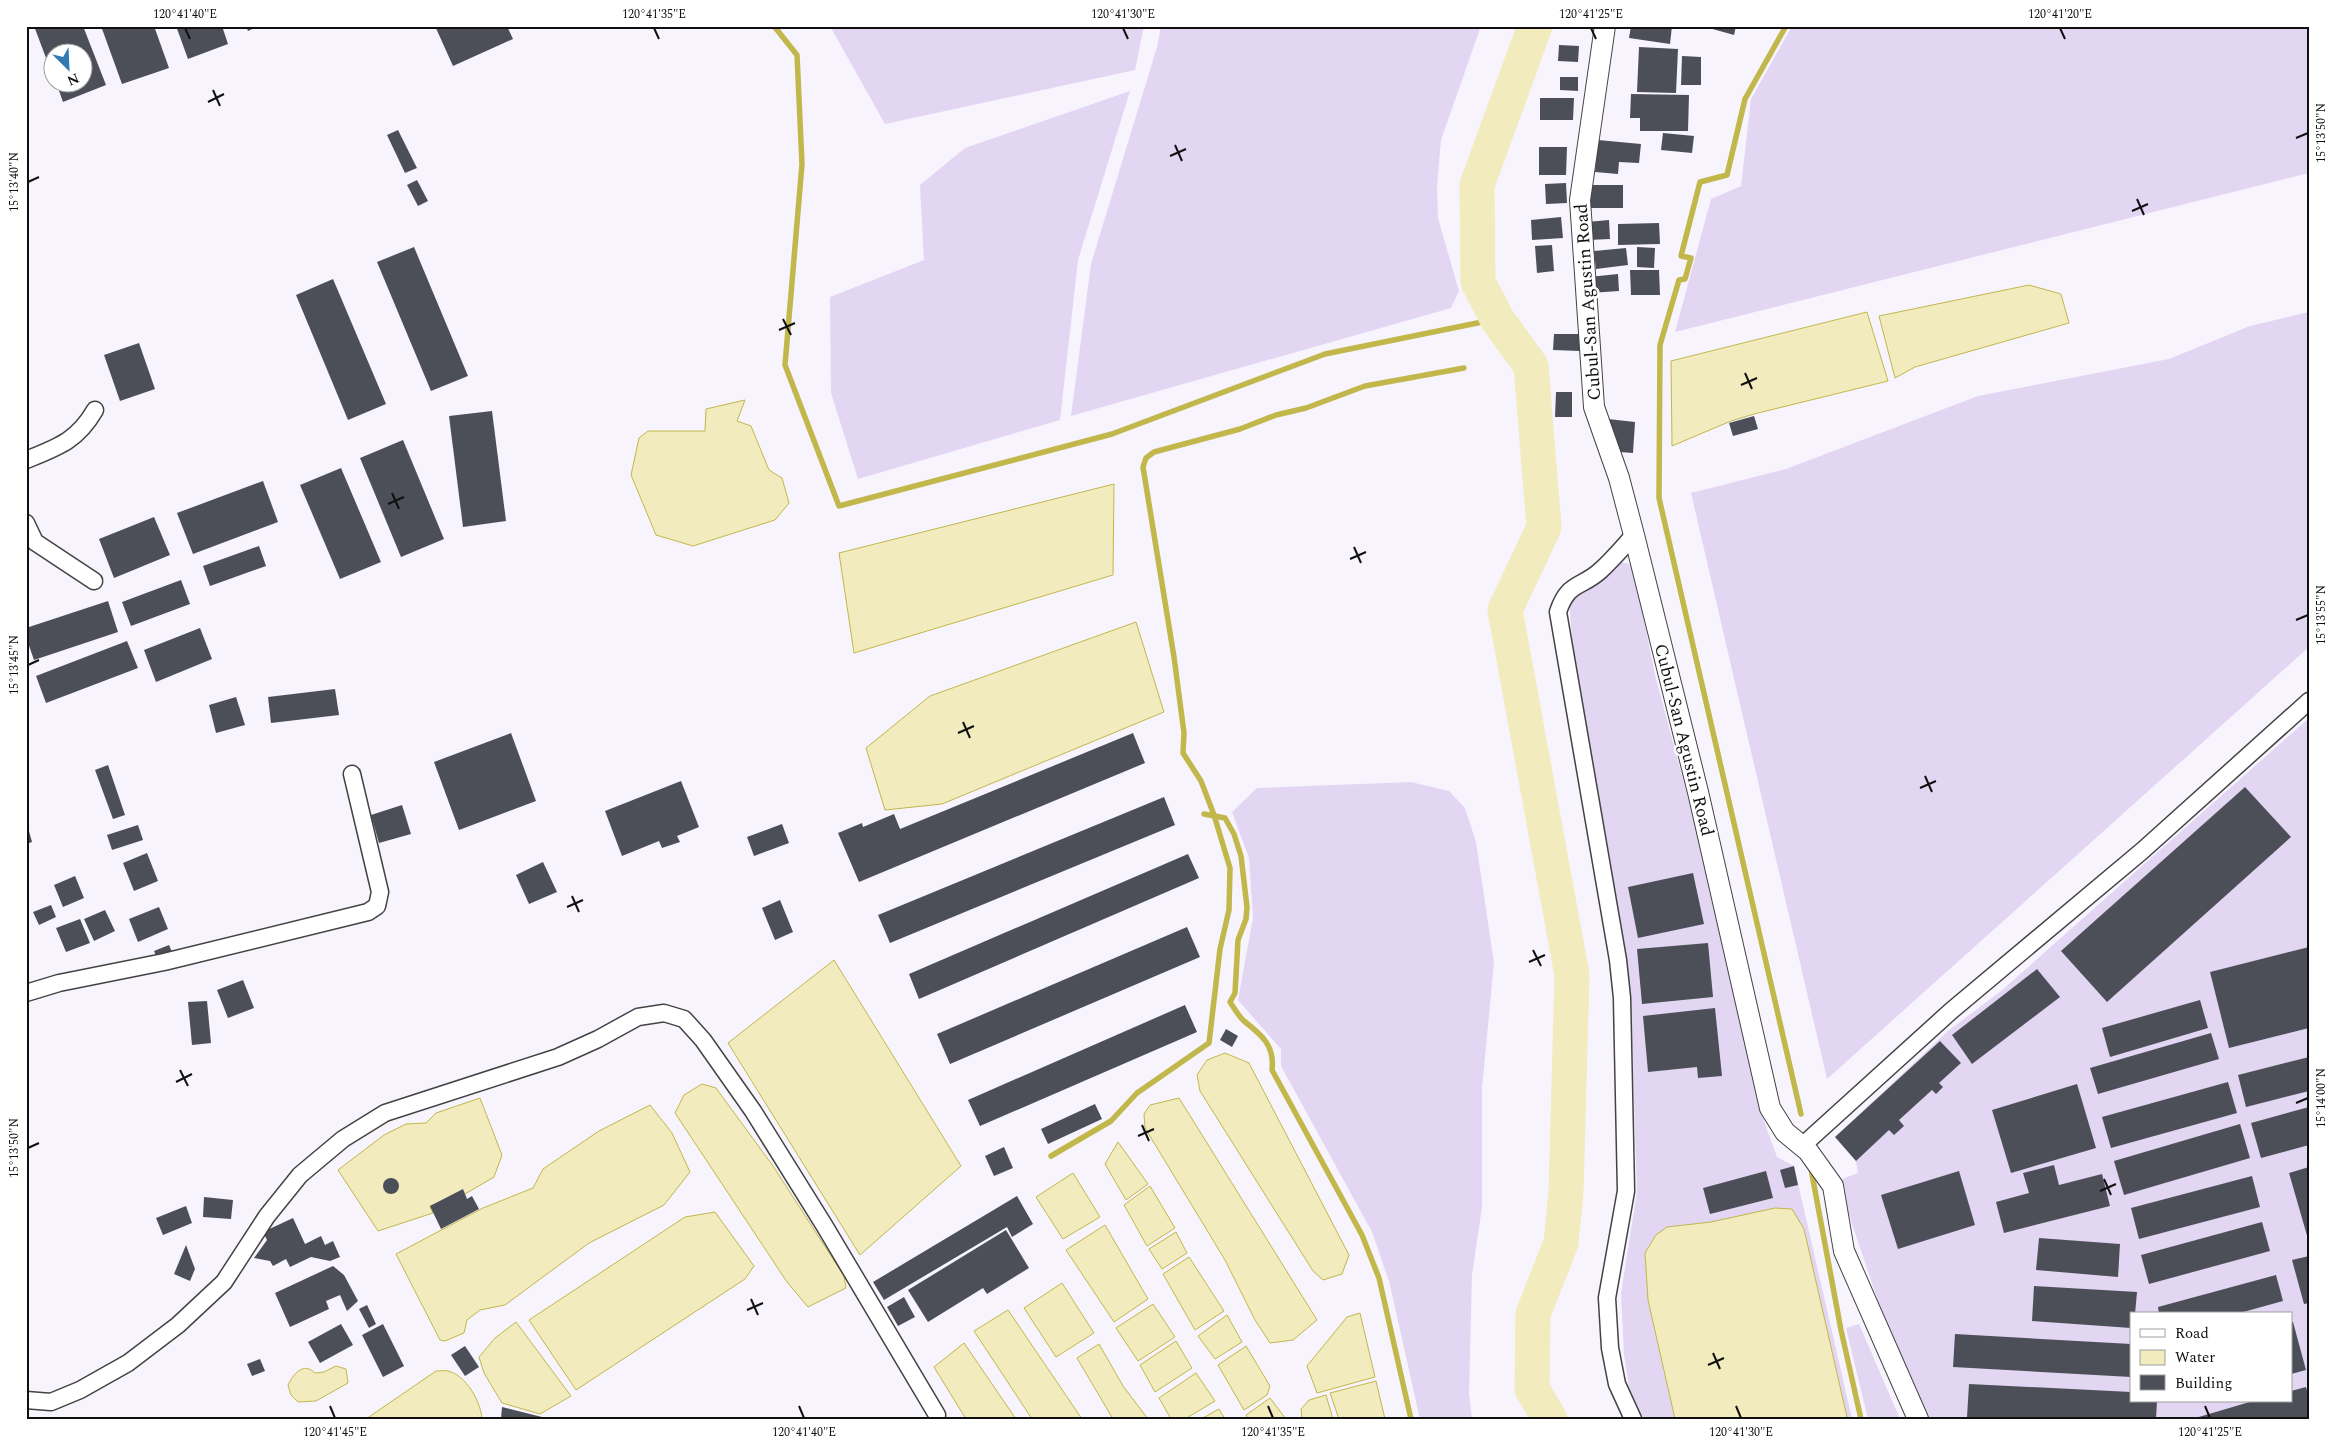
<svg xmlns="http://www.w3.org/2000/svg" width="2335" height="1445" viewBox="0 0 2335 1445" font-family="Spectral,serif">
<rect width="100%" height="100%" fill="#f7f4fe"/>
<g fill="#e2d6f3" fill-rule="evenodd">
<path d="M830 26H1144L1135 70 885 124Z"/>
<path d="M1161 26H1481L1441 140 1437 186 1438 218 1459 291 1451 308 1071 416 1091 264 1157 47Z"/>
<path d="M1792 26H2309V173L1675 332 1711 199 1741 186 1751 99Z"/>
<path d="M1130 91 1078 260 1060 420 858 479 831 393 830 297 924 260 920 185 965 148Z"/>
<path d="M2309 312V647L1827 1079 1691 493 1786 469 1978 396 2169 359 2250 326Z"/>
<path d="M1621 562 1633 565 1655 675 1701 847 1765 1124 1777 1157 1794 1166 1852 1419H1644L1629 1387 1624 1354 1621 1293 1637 1192 1631 1009 1583 725 1584 713 1573 665 1570 609 1571 601 1600 581Z"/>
<path d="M2309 718V1419H1929L1881 1310 1844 1200 1842 1179 1858 1173 1856 1161 1835 1137 1948 1031 2001 991ZM2131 1314H2291V1401H2131Z"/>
<path d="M1411 782 1449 791 1465 808 1476 842 1494 963 1482 1088V1207L1472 1275 1469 1394 1472 1419H1420L1389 1281 1372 1232 1281 1066V1049L1238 1000 1253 918 1249 858 1232 812 1257 788Z"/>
<path d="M1859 1324 1900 1419H1868L1846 1328Z"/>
</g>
<g fill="#f1ebbd" stroke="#c2b74a">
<path d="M2029 285 2061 294 2069 323 1915 367 1895 378 1879 316Z"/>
<path d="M1867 312 1888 381 1754 414 1731 421 1672 446 1671 361Z"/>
<path d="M745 400 737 421 751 426 769 470 782 478 789 503 775 520 693 546 656 535 631 475 639 438 648 431H705L706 409Z"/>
<path d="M1114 484 1113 575 854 653 839 553Z"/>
<path d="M1136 622 1164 712 942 804 885 810 866 748 930 696Z"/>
<path d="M834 960 961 1166 860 1255 728 1043Z"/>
<path d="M1225 1053 1249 1063 1349 1255 1342 1274 1323 1280 1313 1271 1200 1091 1197 1075 1207 1060Z"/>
<path d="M702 1084 716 1088 773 1166 844 1276 846 1288 808 1307 787 1282 675 1113 684 1095Z"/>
<path d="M480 1098 502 1155 494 1177 465 1194 430 1206 433 1213 378 1231 338 1170 384 1135 406 1124 426 1123 436 1113Z"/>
<path d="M1179 1098 1317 1320 1293 1340 1270 1343 1255 1320 1225 1260 1145 1128 1144 1114 1150 1105Z"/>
<path d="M650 1105 672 1133 690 1172 664 1205 589 1243 505 1305 480 1310 467 1320 464 1333 445 1341 440 1340 396 1254 483 1208 533 1188 543 1169 599 1131Z"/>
<path d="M1118 1142 1148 1184 1126 1200 1105 1164Z"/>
<path d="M1073 1173 1100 1217 1063 1239 1036 1197Z"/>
<path d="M1150 1186 1175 1228 1147 1246 1124 1205Z"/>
<path d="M1775 1208 1792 1209 1804 1229 1847 1417 1840 1419H1675L1648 1300 1645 1253 1656 1235 1667 1227 1711 1222Z"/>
<path d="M715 1212 754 1266 745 1279 576 1390 529 1320 685 1217Z"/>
<path d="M1105 1225 1148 1299 1114 1322 1066 1250Z"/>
<path d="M1176 1232 1187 1253 1162 1269 1149 1249Z"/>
<path d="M1189 1257 1224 1311 1195 1330 1163 1274Z"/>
<path d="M1062 1283 1094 1333 1056 1357 1024 1308Z"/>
<path d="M1153 1304 1175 1337 1138 1361 1116 1328Z"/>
<path d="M1008 1310 1082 1419H1032L974 1331Z"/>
<path d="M1360 1313 1375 1377 1317 1393 1307 1366 1347 1317Z"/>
<path d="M1227 1315 1242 1342 1215 1359 1198 1336Z"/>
<path d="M516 1322 571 1396 540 1414 502 1403 484 1373 479 1357 495 1338Z"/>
<path d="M1176 1341 1192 1368 1155 1392 1140 1365Z"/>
<path d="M964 1343 1016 1419H966L934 1367Z"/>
<path d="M1099 1344 1123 1386 1148 1419H1113L1077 1358Z"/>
<path d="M1246 1346 1270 1386 1267 1395 1244 1410 1218 1365Z"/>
<path d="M336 1366 346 1369 348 1383 316 1401 298 1402 291 1395 288 1385C293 1375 303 1361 315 1373L324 1372Z"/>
<path d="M436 1371C440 1371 445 1370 448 1371 466 1375 481 1402 482 1419H366Z"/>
<path d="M1196 1373 1215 1401 1185 1419H1171L1159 1398Z"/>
<path d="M1376 1381 1385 1419H1339L1330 1393Z"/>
<path d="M1326 1395 1333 1419H1302L1301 1409 1309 1400Z"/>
<path d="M1270 1398 1286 1419H1248L1246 1415Z"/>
<path d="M1219 1409 1225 1419H1201Z"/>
</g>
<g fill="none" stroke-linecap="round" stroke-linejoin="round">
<g stroke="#c2b74a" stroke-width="5.5">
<path d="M774 26 797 55 802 164 785 365 839 506 1112 434 1325 354 1497 319"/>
<path d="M1786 26 1745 99 1727 175 1700 182 1681 256 1691 258 1685 279 1679 280 1660 345 1659 498 1801 1114"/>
<path d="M1204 814 1225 818 1234 834 1241 856 1247 907 1246 919 1238 940 1235 993 1230 1002C1234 1008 1239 1017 1244 1021 1262 1035 1275 1046 1272 1070L1362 1235 1379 1278 1411 1419"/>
<path d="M1051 1156 1111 1121 1137 1093 1209 1043 1220 949 1229 910 1230 868 1214 815 1201 781 1183 753 1184 733 1174 657 1143 467 1146 458 1154 452 1240 429 1276 415 1306 408 1365 386 1464 368"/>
<path d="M1811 1169 1841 1330 1861 1419"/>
</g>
<path stroke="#f1ebbd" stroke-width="35" d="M1535 26 1477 185 1478 282 1497 319 1531 366 1544 527 1505 610 1572 975 1566 1193 1561 1243 1533 1314 1532 1389 1550 1419"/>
</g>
<g fill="#4d4f58">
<path d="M34 26H83L106 85 63 102 56 82H82V52H52V74Z"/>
<path d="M101 26H154L169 68 122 84Z"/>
<path d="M176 26H222L228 44 188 59Z"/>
<path d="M246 26H259L248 31Z"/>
<path d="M435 26H507L513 39 453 66Z"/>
<path d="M1631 26H1672L1670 44 1629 38Z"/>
<path d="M1710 26H1736L1734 35 1709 28Z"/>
<path d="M1559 45 1579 46 1578 62 1558 61Z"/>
<path d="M1639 47 1678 49 1676 93 1637 92Z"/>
<path d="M1682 56 1701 57V85H1681Z"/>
<path d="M1560 77H1578V91L1560 90Z"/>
<path d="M1631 94 1689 95 1688 131H1640V118H1630Z"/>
<path d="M1540 98H1574L1573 120H1540Z"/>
<path d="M398 130 417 168 405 173 387 135Z"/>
<path d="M1663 133 1694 136 1692 153 1661 150Z"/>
<path d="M1598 140 1641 144 1639 163 1619 162 1618 174 1595 172Z"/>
<path d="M1539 147H1567L1566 175H1539Z"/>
<path d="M417 180 428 201 418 206 407 185Z"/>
<path d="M1566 183 1567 203 1546 204 1545 184Z"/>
<path d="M1588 185H1623V208H1587Z"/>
<path d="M1561 217 1563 238 1532 240 1531 220Z"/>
<path d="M1609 220 1610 239 1588 240 1587 222Z"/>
<path d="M1659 223 1660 244 1618 245V224Z"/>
<path d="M1552 245 1554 271 1537 273 1535 246Z"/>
<path d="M414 247 468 376 431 391 377 262Z"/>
<path d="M1637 247 1655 248 1654 268 1637 267Z"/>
<path d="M1626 248 1628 265 1596 269 1594 251Z"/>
<path d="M1630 270H1659L1660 295H1631Z"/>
<path d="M1618 274 1619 291 1590 293 1589 277Z"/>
<path d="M333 279 386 404 348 420 296 295Z"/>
<path d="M1554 334H1580V351L1553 350Z"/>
<path d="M139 343 155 389 120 401 104 355Z"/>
<path d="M1556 392H1572V417H1555Z"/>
<path d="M492 411 506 521 463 527 449 416Z"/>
<path d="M1754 416 1758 429 1733 436 1729 423Z"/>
<path d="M1608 419 1635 422 1633 453 1606 451Z"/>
<path d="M403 440 444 539 401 557 360 458Z"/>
<path d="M341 468 381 562 340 579 300 485Z"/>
<path d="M263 481 278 522 193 554 177 513Z"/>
<path d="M154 517 170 555 114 578 99 539Z"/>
<path d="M259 546 266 566 210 586 203 566Z"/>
<path d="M181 580 190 604 131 626 122 602Z"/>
<path d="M108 601 118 632 34 660 26 637V628Z"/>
<path d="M200 628 212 659 156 682 144 650Z"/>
<path d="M127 641 138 668 46 703 36 676Z"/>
<path d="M335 689 339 715 271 723 268 697Z"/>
<path d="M236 697 245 725 216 733 209 705Z"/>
<path d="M511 733 536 801 459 830 434 762Z"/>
<path d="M1133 733 1145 763 859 882 838 833 862 823 863 827 894 814 900 829Z"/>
<path d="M108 765 125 815 113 819 95 770Z"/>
<path d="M681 781 699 827 677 836 680 842 662 848 659 841 622 856 605 811Z"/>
<path d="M2245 787 2291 837 2107 1002 2061 951Z"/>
<path d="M1164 797 1175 825 890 943 878 915Z"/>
<path d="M402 805 411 834 379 843 371 815Z"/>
<path d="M27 824 32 842 26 844V825Z"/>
<path d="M782 824 789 843 754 856 747 837Z"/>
<path d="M138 825 143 840 112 850 107 835Z"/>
<path d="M147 853 158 881 134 891 123 863Z"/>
<path d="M1188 854 1199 878 919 999 909 974Z"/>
<path d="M543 862 557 892 529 904 516 875Z"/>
<path d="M1693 873 1704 924 1638 938 1628 887Z"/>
<path d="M75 876 84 898 63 907 54 885Z"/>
<path d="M780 900 793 932 775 940 762 908Z"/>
<path d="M51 905 56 917 39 925 33 912Z"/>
<path d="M159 907 168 929 138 942 129 919Z"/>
<path d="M105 910 115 931 94 941 84 919Z"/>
<path d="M80 919 90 943 66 952 56 928Z"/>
<path d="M1187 927 1200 957 950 1064 937 1034Z"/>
<path d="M1708 943 1713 997 1642 1004 1637 949Z"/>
<path d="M169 945 172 952 157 958 154 951Z"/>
<path d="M2309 947V1028L2229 1048 2210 972Z"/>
<path d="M2037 969 2060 997 1972 1064 1952 1035Z"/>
<path d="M243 980 254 1008 228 1018 217 990Z"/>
<path d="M2200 1000 2208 1028 2110 1057 2102 1028Z"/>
<path d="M207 1001 211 1043 192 1045 188 1002Z"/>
<path d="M1185 1005 1197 1032 980 1126 968 1100Z"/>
<path d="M1715 1008 1722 1076 1698 1078 1697 1067 1648 1072 1643 1016Z"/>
<path d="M1226 1029 1238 1036 1232 1047 1220 1040Z"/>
<path d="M2211 1033 2219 1059 2098 1094 2090 1068Z"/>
<path d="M1940 1041 1961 1063 1939 1083 1943 1087 1936 1094 1932 1090 1899 1120 1904 1126 1894 1135 1889 1130 1856 1161 1835 1137Z"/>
<path d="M2309 1057V1091L2246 1107 2238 1075Z"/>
<path d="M2228 1082 2237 1113 2111 1148 2102 1117Z"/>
<path d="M2077 1084 2096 1148 2011 1173 1992 1110Z"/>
<path d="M1095 1104 1102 1119 1048 1144 1041 1129Z"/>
<path d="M2309 1107V1145L2261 1158 2251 1123Z"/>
<path d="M2240 1124 2250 1158 2124 1195 2114 1161Z"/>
<path d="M1004 1147 1013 1168 994 1176 985 1156Z"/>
<path d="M2054 1165 2059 1185 2102 1174 2110 1206 2004 1233 1996 1202 2029 1193 2023 1173Z"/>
<path d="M1794 1166 1798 1185 1785 1188 1780 1170Z"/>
<path d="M2309 1167V1239H2308L2289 1173Z"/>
<path d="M1766 1171 1773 1198 1710 1214 1703 1188Z"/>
<path d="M1959 1171 1975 1225 1898 1249 1881 1195Z"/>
<path d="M2252 1176 2260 1207 2139 1239 2131 1208Z"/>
<circle cx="391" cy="1186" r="8"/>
<path d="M463 1189 467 1199 472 1196 479 1209 441 1229 430 1206Z"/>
<path d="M1017 1196 1033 1224 1012 1237 1007 1227 884 1300 873 1282Z"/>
<path d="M204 1197 233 1200 231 1219 203 1217Z"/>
<path d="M186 1206 192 1223 163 1235 156 1218Z"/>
<path d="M293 1218 305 1244 321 1236 325 1245 333 1241 340 1257 330 1261 311 1257 290 1267 286 1259 273 1266 270 1261 254 1258 267 1240 263 1232Z"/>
<path d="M2262 1222 2270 1251 2149 1284 2141 1255Z"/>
<path d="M1006 1230 1029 1268 987 1294 983 1288 928 1322 908 1290Z"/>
<path d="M2039 1238 2120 1244 2118 1277 2036 1270Z"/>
<path d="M186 1245 195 1269 190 1281 174 1274Z"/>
<path d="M2309 1256V1303L2304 1304 2292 1260Z"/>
<path d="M333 1266 344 1275 358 1301 347 1311 340 1295 326 1301 329 1309 290 1327 275 1293Z"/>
<path d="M2276 1275 2283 1301 2236 1314H2159L2158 1307Z"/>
<path d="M2034 1286 2137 1292 2135 1314H2131V1328L2032 1321Z"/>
<path d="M904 1297 915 1317 898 1326 887 1307Z"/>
<path d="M367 1305 376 1324 369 1328 359 1309Z"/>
<path d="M2291 1322H2293L2306 1370 2291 1374Z"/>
<path d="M341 1324 353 1345 320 1363 308 1342Z"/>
<path d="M383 1324 404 1366 383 1377 362 1335Z"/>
<path d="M1955 1334 2131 1344V1377L1953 1367Z"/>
<path d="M465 1346 479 1367 465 1376 451 1355Z"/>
<path d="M260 1359 265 1371 252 1376 247 1364Z"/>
<path d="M1969 1384 2131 1392V1401H2157L2156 1419 1967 1417Z"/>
<path d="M2306 1387 2309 1398V1419H2192L2253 1401H2291V1391Z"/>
<path d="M502 1407 542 1417 501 1419Z"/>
</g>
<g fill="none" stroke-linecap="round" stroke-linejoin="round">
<defs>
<g id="minor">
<path d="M26 460C58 447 77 441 95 410"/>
<path d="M26 523 35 542 94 581"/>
<path d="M26 993 59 983 164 962 368 912 377 906 380 892 352 774"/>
<path d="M1802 1146 1951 1011 2142 851 2309 701"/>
<path d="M26 1400 51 1402 80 1390 128 1363 178 1325 224 1282 267 1216 300 1175 343 1139 385 1113 558 1057 598 1039 638 1017 664 1013 684 1019 703 1040 753 1111 824 1225 937 1415"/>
<path d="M1633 1419 1617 1384 1610 1348 1607 1298 1626 1191 1622 998 1618 960 1558 612C1568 581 1582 588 1601 570 1613 559 1623 547 1634 535"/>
</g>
<path id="tertiary" d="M1605 26 1580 200 1594 407 1619 478 1634 535 1698 792 1770 1108 1785 1132 1808 1151 1833 1186 1844 1251 1918 1419"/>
</defs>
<use href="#minor" stroke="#434343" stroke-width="19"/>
<use href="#tertiary" stroke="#434343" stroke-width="22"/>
<use href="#minor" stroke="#fff" stroke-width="16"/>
<use href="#tertiary" stroke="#fff" stroke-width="20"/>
</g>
<path fill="none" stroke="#101010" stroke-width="2" d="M185 28 190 39M654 28 659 39M1123 28 1128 39M1591 28 1596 39M2060 28 2065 39M213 90 220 106M208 102 224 94M2296 138 2308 133M1175 145 1182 161M1170 156 1186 149M28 182 39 177M2137 199 2144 215M2132 211 2148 204M783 319 791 335M779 330 795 323M1745 373 1752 389M1741 385 1757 378M392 493 399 509M388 504 404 497M1354 547 1361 563M1350 559 1366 552M2296 620 2308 615M28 665 39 660M963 722 970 738M958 733 974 726M1925 776 1932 792M1920 788 1936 781M572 896 579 912M567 907 583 900M1533 950 1541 966M1529 962 1545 955M180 1070 188 1086M176 1082 192 1074M2296 1103 2308 1098M1142 1125 1149 1141M1138 1136 1154 1129M28 1148 39 1143M2104 1179 2111 1195M2100 1191 2116 1184M751 1299 758 1315M747 1310 763 1303M1713 1353 1720 1369M1708 1365 1724 1358M330 1406 335 1418M799 1406 804 1418M1268 1406 1273 1418M1736 1406 1741 1418M2205 1406 2210 1418"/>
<g text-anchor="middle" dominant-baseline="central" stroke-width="5" stroke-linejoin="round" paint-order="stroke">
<g font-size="18" fill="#101010" stroke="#fff">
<text transform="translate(1588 302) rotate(-94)">Cubul-San Agustin Road</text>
<text transform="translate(1684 740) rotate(76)">Cubul-San Agustin Road</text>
</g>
</g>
<rect width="2335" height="1445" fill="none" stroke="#ffffff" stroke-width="55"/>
<rect x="2130" y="1312" width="162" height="90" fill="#ffffff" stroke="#9f9f9f"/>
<rect x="2140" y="1329" width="25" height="8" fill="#ffffff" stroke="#9f9f9f"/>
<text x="2175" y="1338" font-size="15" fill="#101010">Road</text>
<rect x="2140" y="1350" width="25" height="15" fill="#f1ebbd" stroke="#9f9f9f"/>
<text x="2175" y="1362" font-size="15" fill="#101010">Water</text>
<rect x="2140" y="1375" width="25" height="15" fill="#4d4f58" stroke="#9f9f9f"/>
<text x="2175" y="1388" font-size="15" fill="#101010">Building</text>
<g transform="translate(68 68) rotate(156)"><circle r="24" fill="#ffffff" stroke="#9f9f9f"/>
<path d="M0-4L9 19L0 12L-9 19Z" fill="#337ab5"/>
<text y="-8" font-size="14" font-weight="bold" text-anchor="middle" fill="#101010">N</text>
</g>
<rect x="28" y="28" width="2280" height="1390" fill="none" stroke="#101010" stroke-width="2"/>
<g font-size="12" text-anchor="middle" fill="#101010">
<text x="185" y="18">120°41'40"E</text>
<text x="654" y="18">120°41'35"E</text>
<text x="1123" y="18">120°41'30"E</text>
<text x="1591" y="18">120°41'25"E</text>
<text x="2060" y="18">120°41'20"E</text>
<text transform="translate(2321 133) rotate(-90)" y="4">15°13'50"N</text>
<text transform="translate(14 182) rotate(-90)" y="4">15°13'40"N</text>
<text transform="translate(2321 615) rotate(-90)" y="4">15°13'55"N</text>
<text transform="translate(14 665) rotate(-90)" y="4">15°13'45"N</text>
<text transform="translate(2321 1098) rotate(-90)" y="4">15°14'00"N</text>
<text transform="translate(14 1148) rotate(-90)" y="4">15°13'50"N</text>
<text x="335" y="1436">120°41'45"E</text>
<text x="804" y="1436">120°41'40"E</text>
<text x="1273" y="1436">120°41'35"E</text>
<text x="1741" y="1436">120°41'30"E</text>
<text x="2210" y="1436">120°41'25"E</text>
</g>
</svg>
